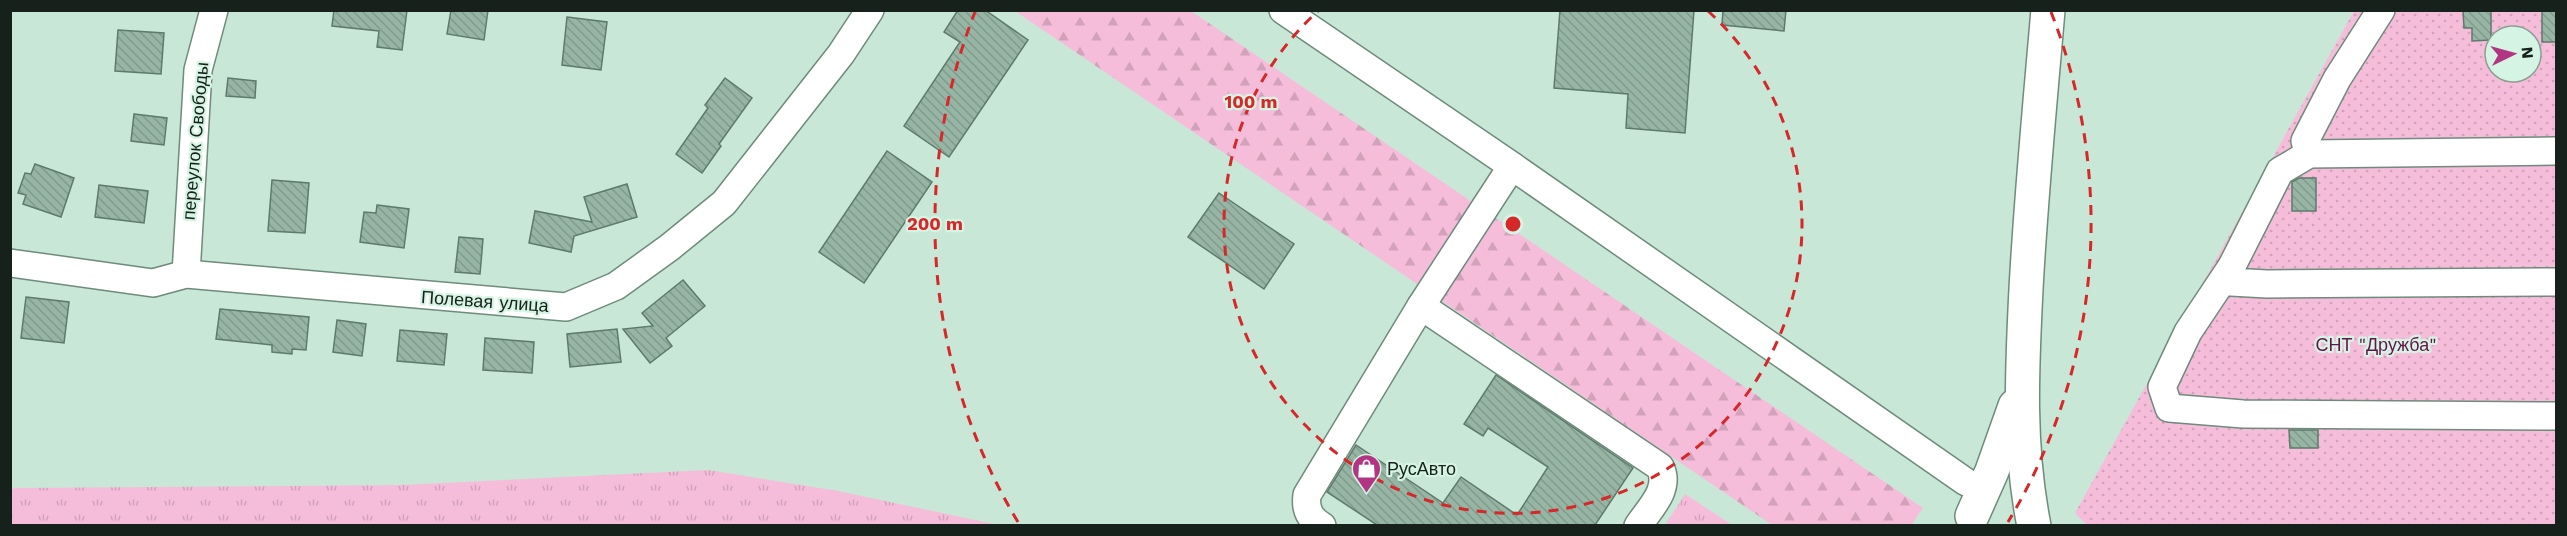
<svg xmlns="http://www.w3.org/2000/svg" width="2567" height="536" viewBox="0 0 2567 536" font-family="'Work Sans',sans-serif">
<defs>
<pattern id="grass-tufts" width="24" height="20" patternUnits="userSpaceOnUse" patternTransform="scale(1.5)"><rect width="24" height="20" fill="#f6bddb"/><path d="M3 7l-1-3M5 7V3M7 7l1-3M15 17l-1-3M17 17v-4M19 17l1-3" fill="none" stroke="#d2a2bb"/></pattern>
<pattern id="forest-firs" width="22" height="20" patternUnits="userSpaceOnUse" patternTransform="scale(1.5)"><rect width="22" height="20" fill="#f6bddb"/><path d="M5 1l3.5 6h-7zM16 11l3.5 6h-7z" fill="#d2a2bb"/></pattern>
<pattern id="garden-dots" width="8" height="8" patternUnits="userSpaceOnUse" patternTransform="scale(1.5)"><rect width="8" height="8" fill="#f6bddb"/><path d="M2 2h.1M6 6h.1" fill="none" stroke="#d2a2bb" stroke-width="1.8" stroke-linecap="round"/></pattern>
<pattern id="building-back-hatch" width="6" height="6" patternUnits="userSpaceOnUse" patternTransform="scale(1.5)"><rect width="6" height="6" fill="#97b5a4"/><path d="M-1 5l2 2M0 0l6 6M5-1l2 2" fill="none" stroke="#819b8d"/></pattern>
</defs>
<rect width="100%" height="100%" fill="#c8e7d6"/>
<g fill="url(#grass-tufts)">
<path d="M708 470 838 491 999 525H11V489L16 488 401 485Z"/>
<path d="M1685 494 1732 525H1665Z"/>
</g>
<path fill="url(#forest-firs)" d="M1015 11H1191L1923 508 1911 525H1772Z"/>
<path fill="url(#garden-dots)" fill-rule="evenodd" d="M2354 11H2556V525L2088 526 2075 513ZM2495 36H2531V72H2495Z"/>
<g fill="url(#building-back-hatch)" stroke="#5e7a6b" stroke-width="1.5">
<path d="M334 10H407L402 50 377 47 379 31 332 26Z"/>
<path d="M451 10H488L484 40 447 34Z"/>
<path d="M958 10H985L1028 40 949 157 904 126 960 42 944 32Z"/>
<path d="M1560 10H1694L1685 133 1626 128 1628 94 1554 88Z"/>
<path d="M1723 10H1786L1784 31 1722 25Z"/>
<path d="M2463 10H2491V40L2472 41V28H2464Z"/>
<rect x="2542" y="10" width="14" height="32"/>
<path d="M567 17 607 22 601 70 562 65Z"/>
<path d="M118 30 164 33 161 74 115 71Z"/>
<path d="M228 78 256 81 255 98 226 96Z"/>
<path d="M725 78 752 98 719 144 721 146 702 173 676 154 708 108 705 105Z"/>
<path d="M134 114 167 118 164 145 131 141Z"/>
<path d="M887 151 932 182 864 283 819 252Z"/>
<path d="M35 164 74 178 61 217 23 204 26 195 18 193 25 173 31 174Z"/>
<path d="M2299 178H2316V211H2292V182Z"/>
<path d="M272 180 309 183 305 233 268 231Z"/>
<path d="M627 184 637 217 574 236 571 252 529 243 535 211 592 222 584 197Z"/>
<path d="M99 185 148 191 144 223 95 217Z"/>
<path d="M1219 193 1294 244 1264 289 1188 237Z"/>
<path d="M377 205 409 209 404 248 360 242 364 212 376 213Z"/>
<path d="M459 237 483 239 480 274 455 272Z"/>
<path d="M683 280 705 306 666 338 672 346 650 363 623 329 653 326 642 313Z"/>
<path d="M26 297 69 302 64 343 21 338Z"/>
<path d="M220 309 309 317 306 350 292 349V354L272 352V345L216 339Z"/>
<path d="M337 320 366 324 362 356 333 352Z"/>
<path d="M617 329 621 362 570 367 567 334Z"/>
<path d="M400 330 447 334 444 365 397 361Z"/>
<path d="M485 338 534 342 532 373 483 370Z"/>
<path d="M1496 375 1633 468 1595 525H1377L1327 492 1356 445 1443 503 1461 477 1517 515 1548 467 1488 428 1483 436 1464 424Z"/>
<path d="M2289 430H2318V448H2290Z"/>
</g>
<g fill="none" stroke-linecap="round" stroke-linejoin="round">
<defs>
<g id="minor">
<path d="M1283 10 1512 166 1966 482"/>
<path d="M2556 151 2309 154 2280 171 2232 266 2231 282 2267 284 2556 282"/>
<path d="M2309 154 2305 141 2337 79 2381 10"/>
<path d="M10 263 153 283 186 274 566 307 616 286 670 247 724 203 841 54 870 10"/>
<path d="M2232 266 2188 332 2162 387 2169 408 2243 414 2556 416"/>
<path d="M186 274 198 70 214 10"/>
<path d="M1421 306 1660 467C1671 489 1650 508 1638 526"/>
<path d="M1322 526C1310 519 1305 509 1307 495L1421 306 1512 166"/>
</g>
<g id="major">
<path d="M1972 516 1992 471 2015 406"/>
<path d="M2034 526C2018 446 2022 369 2026 289 2031 196 2040 103 2048 10"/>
</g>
</defs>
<use href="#minor" stroke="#6e8b7b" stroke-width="30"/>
<use href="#major" stroke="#6e8b7b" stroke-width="36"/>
<use href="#minor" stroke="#fff" stroke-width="27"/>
<use href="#major" stroke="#fff" stroke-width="33"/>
</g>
<g fill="none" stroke="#d62828" stroke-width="3" stroke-dasharray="10 8">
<path d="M1708 11A289 289 0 1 1 1318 11"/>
<path d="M1018 522A578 578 0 0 1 975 12M2051 12A578 578 0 0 1 2008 522"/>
</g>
<defs>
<symbol id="shop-pin" viewBox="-11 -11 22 30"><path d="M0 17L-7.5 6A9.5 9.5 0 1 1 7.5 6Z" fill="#b23584" stroke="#d5f4e3"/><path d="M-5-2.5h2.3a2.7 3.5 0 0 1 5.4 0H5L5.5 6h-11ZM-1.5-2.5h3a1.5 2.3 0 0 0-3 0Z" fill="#fff"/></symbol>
</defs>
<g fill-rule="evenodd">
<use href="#shop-pin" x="1350" y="452" width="33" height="45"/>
</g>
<g text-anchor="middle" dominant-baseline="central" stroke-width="4.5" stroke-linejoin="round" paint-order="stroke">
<g font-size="18" fill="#16211b" stroke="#d5f4e3">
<text transform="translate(195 141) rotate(-85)">переулок Свободы</text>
<text transform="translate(485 301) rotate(4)">Полевая улица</text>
</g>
<g font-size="18" fill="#651449" stroke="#d5f4e3">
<text x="2376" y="344">СНТ "Дружба"</text>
</g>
<g font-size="18" fill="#16211b" stroke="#d5f4e3" text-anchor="start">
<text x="1387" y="468">РусАвто</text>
</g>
</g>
<circle cx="1513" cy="224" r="9" fill="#d62828" stroke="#d5f4e3" stroke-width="3"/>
<g font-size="18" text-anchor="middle" font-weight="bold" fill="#d62828" stroke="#d5f4e3" stroke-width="4.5" stroke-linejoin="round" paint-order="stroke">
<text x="1251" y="108">100 m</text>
<text x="935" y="230">200 m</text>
</g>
<rect width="2567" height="536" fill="none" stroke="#16211b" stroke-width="24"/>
<g transform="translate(2513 54) rotate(85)"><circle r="28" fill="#d5f4e3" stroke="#89a093" stroke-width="1.5"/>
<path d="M0-4.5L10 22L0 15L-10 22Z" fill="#b23584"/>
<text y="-9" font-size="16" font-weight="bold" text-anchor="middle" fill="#16211b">N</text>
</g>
</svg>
